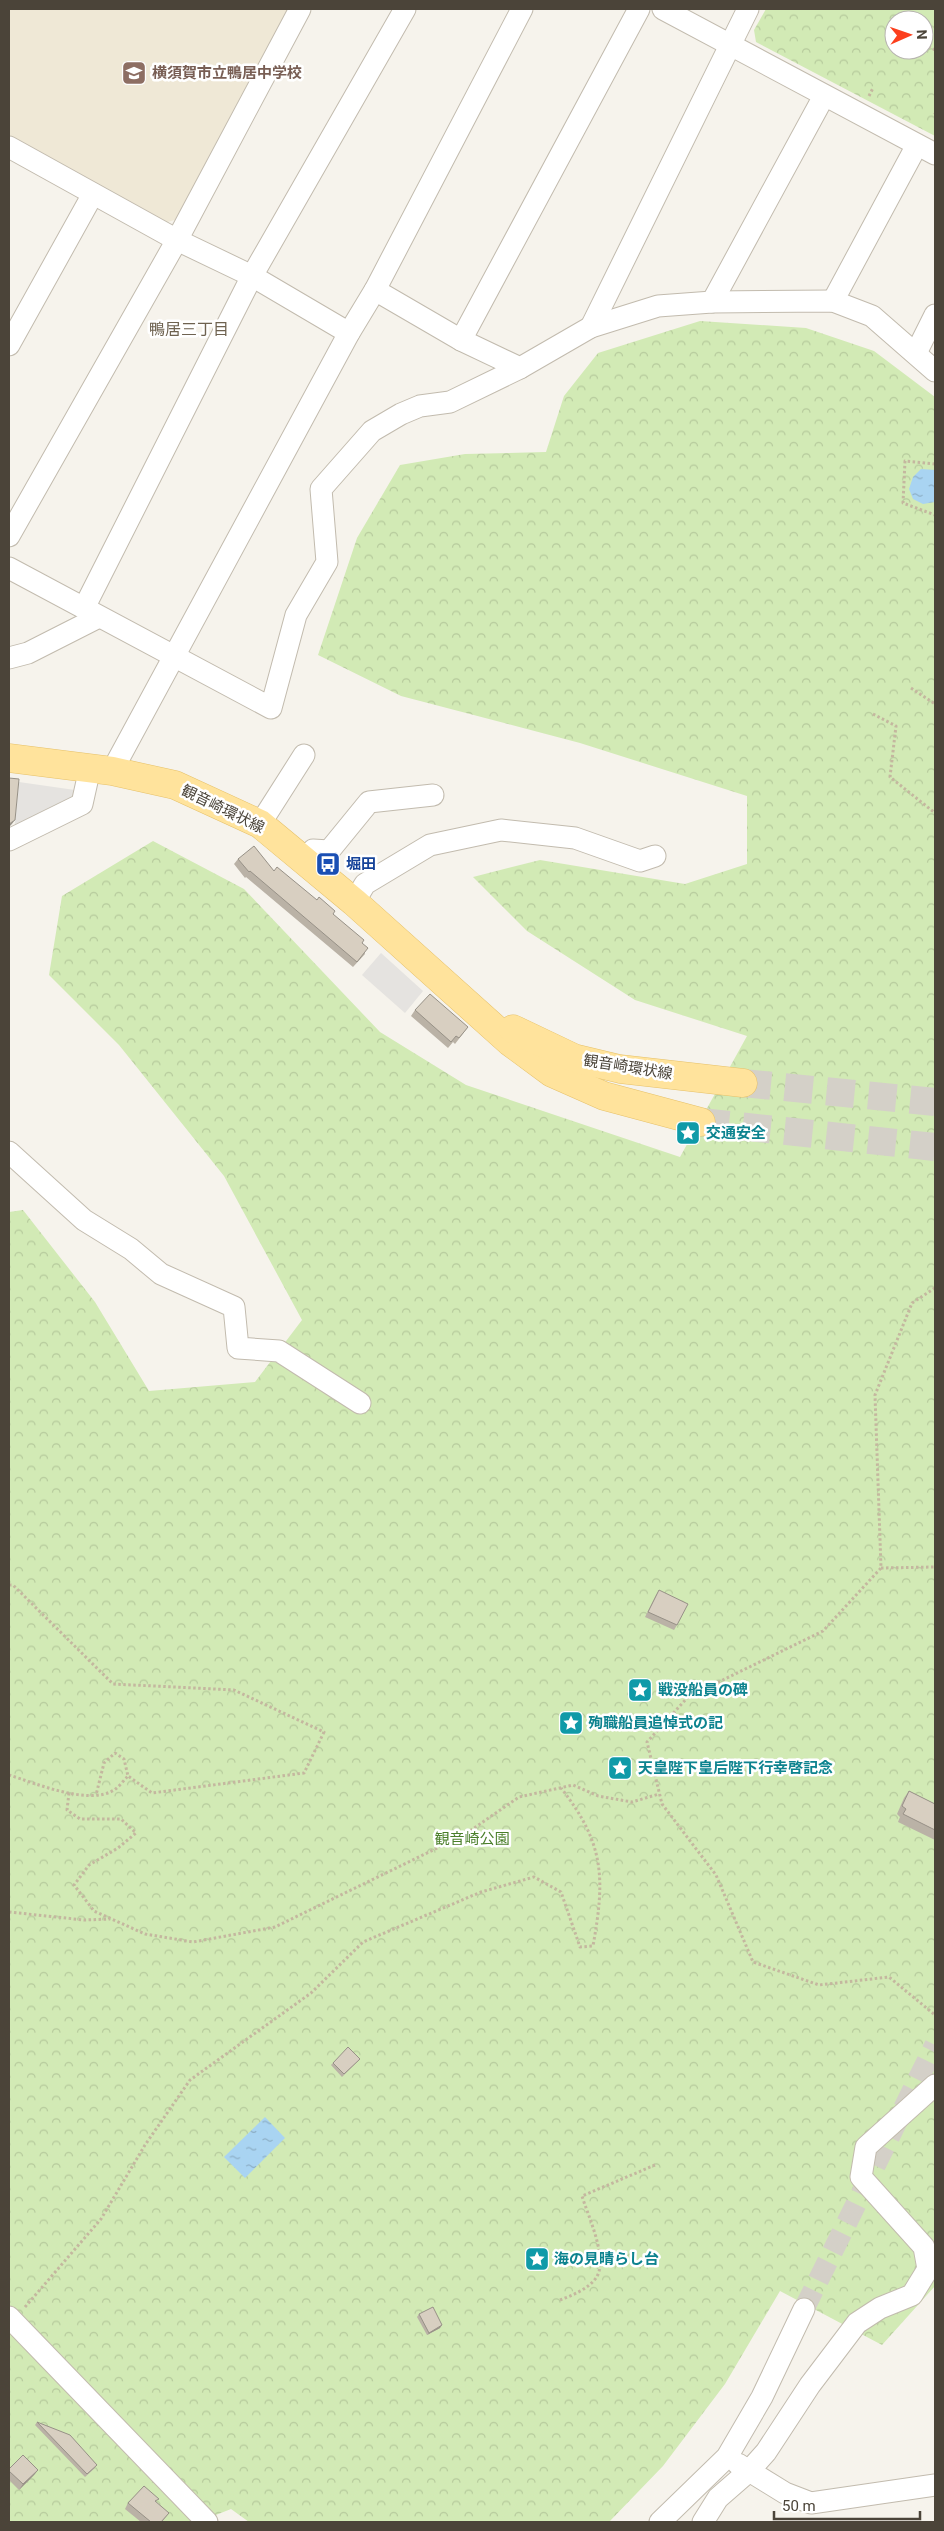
<svg xmlns="http://www.w3.org/2000/svg" width="944" height="2531" viewBox="0 0 944 2531" font-family="Roboto,'Noto Sans JP',sans-serif">
<defs>
<pattern id="park-crowns" width="20" height="18" patternUnits="userSpaceOnUse" patternTransform="scale(1.25)"><rect width="20" height="18" fill="#d2eab5"/><path d="M2 6a3 3 0 1 1 6 0M12 15a3 3 0 1 1 6 0" fill="none" stroke="#b6ca9c"/></pattern>
<pattern id="water-ripples" width="26" height="14" patternUnits="userSpaceOnUse" patternTransform="scale(1.25)"><rect width="26" height="14" fill="#a9d4f2"/><path d="M2 4q2-2 4 0t4 0M15 11q2-2 4 0t4 0" fill="none" stroke="#8caec5"/></pattern>
</defs>
<rect width="100%" height="100%" fill="#f6f3ec"/>
<path fill="#efe8d6" d="M9 9H296L178 219 164 223 9 138Z"/>
<g fill="url(#park-crowns)" fill-rule="evenodd">
<path d="M766 9H935V136L756 42 754 30ZM894 20H924V50H894Z"/>
<path d="M700 321 806 328 874 351 935 397V2286L882 2345 780 2291 725 2384 663 2466 609 2522H249L231 2509 198 2522H9V1212L23 1210 95 1302 149 1391 255 1382 302 1320 224 1176 119 1045 49 975 62 896 153 841 244 889 380 1032 466 1085 680 1157 747 1036 635 1000 527 931 473 877 540 860 685 884 747 864V796L580 743 401 696 318 655 357 538 400 465 465 454 546 452 564 396 598 353Z"/>
</g>
<g fill="#e5e3e0">
<path d="M19 782 75 790V803L14 832Z"/>
<path d="M381 953 423 991 405 1013 362 975Z"/>
</g>
<g fill="url(#water-ripples)">
<path d="M921 469 935 470V502L923 504 913 499 909 489 913 477Z"/>
<path d="M265 2117 285 2138 245 2178 224 2157Z"/>
</g>
<g fill="none" stroke-linecap="round" stroke-linejoin="round">
<path stroke="#d4d0c8" stroke-width="21" stroke-dasharray="21 11" stroke-linecap="butt" d="M804 2309 935 2045"/>
<g stroke="#d4d0c8" stroke-width="28" stroke-dasharray="28 14" stroke-linecap="butt">
<path d="M743 1083 935 1102"/>
<path d="M701 1122 935 1147"/>
</g>
<defs>
<g id="minor">
<path d="M663 9 935 154"/>
<path d="M9 147 177 240 252 276 349 333"/>
<path d="M375 290 461 340 520 368 591 327 658 306 712 302 833 301 872 316 935 371"/>
<path d="M833 301 917 145"/>
<path d="M712 302 824 96"/>
<path d="M591 327 748 9"/>
<path d="M461 340 639 9"/>
<path d="M9 345 93 194"/>
<path d="M916 353 935 315"/>
<path d="M9 536 177 240 300 9"/>
<path d="M9 568 271 708 296 615 327 562 321 489 372 431 401 414 420 406 450 402 520 368"/>
<path d="M84 608 252 276 405 9"/>
<path d="M9 658 28 653 99 617"/>
<path d="M112 771 349 333 375 290 522 9"/>
<path d="M260 824 304 755"/>
<path d="M9 840 82 804 90 768"/>
<path d="M305 861 313 850 329 851 369 802 433 795"/>
<path d="M354 902 365 884 430 845 501 830 575 838 640 861 655 856"/>
<path d="M9 1152 84 1220 131 1249 161 1274 234 1307 238 1348 279 1351 360 1403"/>
<path d="M9 2317 207 2522"/>
<path d="M738 2464 785 2493 811 2503 935 2485"/>
<path d="M660 2522 727 2457 762 2397 804 2309"/>
<path d="M703 2522 718 2498 749 2471 766 2452 810 2385 857 2323 880 2308 912 2295 928 2269 924 2247 861 2177 866 2147 935 2085"/>
</g>
<g id="major">
<path d="M9 758 112 771 175 785 260 824 354 902 510 1042 552 1073 604 1096 701 1122"/>
<path d="M513 1029 574 1058 620 1069 743 1083"/>
</g>
</defs>
<use href="#minor" stroke="#c2bbae" stroke-width="23"/>
<use href="#major" stroke="#e6c16a" stroke-width="29"/>
<g stroke="#c4b79f" stroke-width="3" stroke-dasharray="2.5 2.5" stroke-linecap="butt">
<path d="M924 44 935 50"/>
<path d="M869 96 873 88"/>
<path d="M935 113V114"/>
<path d="M935 464 905 461 903 503 935 515"/>
<path d="M911 688 935 704"/>
<path d="M873 714 896 726 890 777 935 813"/>
<path d="M935 1288 912 1303 875 1395 881 1568 823 1631 688 1697 647 1742 662 1804 716 1875 753 1962 819 1985 889 1977 935 2015"/>
<path d="M881 1568 935 1567"/>
<path d="M9 1585H13L113 1684 234 1690 324 1732 304 1773 152 1793 128 1776"/>
<path d="M9 1775C35 1783 88 1806 114 1790 119 1787 124 1780 128 1776L124 1759 115 1753 104 1763 96 1795"/>
<path d="M69 1793 67 1810 80 1819H121L136 1833 118 1848 89 1865 74 1885 94 1911 145 1934 193 1942 275 1927 464 1835 519 1797 573 1785 598 1796 632 1802 659 1794"/>
<path d="M9 1912 84 1920 110 1919"/>
<path d="M560 2300C573 2295 588 2289 596 2278 609 2260 588 2216 582 2196L655 2165"/>
<path d="M25 2307 101 2219 145 2145 190 2080 311 1993 363 1942 481 1892 534 1877 561 1892 580 1947 593 1946C605 1879 605 1844 561 1788"/>
</g>
<use href="#minor" stroke="#fff" stroke-width="21"/>
<use href="#major" stroke="#ffe39c" stroke-width="28"/>
</g>
<g fill="#bab2a6">
<path d="M238 859 274 871 333 914 362 943 365 954 353 967 246 877 245 878 234 864Z"/>
<path d="M415 1010 468 1027 455 1044 453 1042 448 1048 411 1016Z"/>
<path d="M659 1590 677 1625 674 1630 645 1617 656 1595Z"/>
<path d="M909 1791 935 1804V1840L898 1822 900 1817 897 1814 904 1798Z"/>
<path d="M360 2059 342 2077 331 2065 333 2063Z"/>
<path d="M419 2314 440 2328 427 2335 417 2317Z"/>
<path d="M37 2422 95 2468 85 2477 35 2425Z"/>
<path d="M9 2469 38 2470 34 2475 19 2490 9 2480Z"/>
<path d="M128 2503 169 2513 162 2522H141L125 2509Z"/>
</g>
<g fill="#979187">
<path d="M15 820 11 825 9 827V824Z"/>
<path d="M442 2325 440 2328 427 2335 429 2333Z"/>
<path d="M38 2470 34 2475 19 2490 23 2484Z"/>
</g>
<g fill="#d8cfc1" stroke="#979187">
<path d="M9 778 19 779 15 820 9 824Z"/>
<path d="M254 846 274 871 277 867 317 900 319 897 335 911 333 914 364 940 362 943 368 948 357 962 250 871 249 872 238 859Z"/>
<path d="M430 994 468 1027 459 1038 456 1036 451 1042 415 1010Z"/>
<path d="M659 1590 688 1604 677 1625 648 1612Z"/>
<path d="M909 1791 935 1804V1830L903 1814 906 1809 902 1806Z"/>
<path d="M348 2047 360 2059 344 2074 333 2063Z"/>
<path d="M433 2307 442 2325 429 2333 419 2314Z"/>
<path d="M37 2422 70 2435 97 2465 87 2474Z"/>
<path d="M23 2455 38 2470 23 2484 9 2471V2469Z"/>
<path d="M144 2486 159 2499 155 2501 169 2513 161 2522H151L128 2503Z"/>
</g>
<defs>
<symbol id="school-square" viewBox="-11 -11 22 22"><rect x="-9" y="-9" width="18" height="18" rx="4" fill="#8d6e63" stroke="#fff"/><path d="M0-5L7-2L0 1L-7-2ZM-4 1L0 2.5L4 1V4Q0 6-4 4Z" fill="#fff"/></symbol>
<symbol id="bus-square" viewBox="-11 -11 22 22"><rect x="-9" y="-9" width="18" height="18" rx="4" fill="#1a4fb4" stroke="#fff"/><path d="M-5-6H5V4H4V6H2V4H-2V6H-4V4H-5ZM-3.5-4V0h7V-4ZM-3.5 1.2v1.5H-2V1.2ZM2 1.2v1.5H3.5V1.2Z" fill="#fff"/></symbol>
<symbol id="sight-square" viewBox="-11 -11 22 22"><rect x="-9" y="-9" width="18" height="18" rx="4" fill="#0f9aa8" stroke="#fff"/><path d="M0-6L1.8-2.2L6-1.7L2.9 1.2L3.7 5.4L0 3.3L-3.7 5.4L-2.9 1.2L-6-1.7L-1.8-2.2Z" fill="#fff"/></symbol>
</defs>
<g fill-rule="evenodd">
<use href="#school-square" x="120" y="59" width="28" height="28"/>
<use href="#bus-square" x="314" y="850" width="28" height="28"/>
<use href="#sight-square" x="674" y="1119" width="28" height="28"/>
<use href="#sight-square" x="626" y="1676" width="28" height="28"/>
<use href="#sight-square" x="557" y="1709" width="28" height="28"/>
<use href="#sight-square" x="606" y="1754" width="28" height="28"/>
<use href="#sight-square" x="523" y="2245" width="28" height="28"/>
</g>
<g text-anchor="middle" dominant-baseline="central" stroke-width="5" stroke-linejoin="round" paint-order="stroke">
<g font-size="15" font-weight="bold" fill="#785e54" stroke="#fff" text-anchor="start">
<text x="152" y="73">横須賀市立鴨居中学校</text>
</g>
<g font-size="15" fill="#4b4439" stroke="#fff">
<text transform="translate(223 809) rotate(26)">観音崎環状線</text>
<text transform="translate(628 1067) rotate(9)">観音崎環状線</text>
</g>
<g font-size="15" font-weight="bold" fill="#164399" stroke="#fff" text-anchor="start">
<text x="346" y="864">堀田</text>
</g>
<g font-size="15" font-weight="bold" fill="#0d838f" stroke="#fff" text-anchor="start">
<text x="706" y="1133">交通安全</text>
<text x="658" y="1690">戦没船員の碑</text>
<text x="588" y="1723">殉職船員追悼式の記</text>
<text x="638" y="1768">天皇陛下皇后陛下行幸啓記念</text>
<text x="554" y="2259">海の見晴らし台</text>
</g>
<g font-size="15" fill="#4a7f2a" stroke="#fff">
<text x="472" y="1839">観音崎公園</text>
</g>
<g font-size="16" fill="#6e6250" stroke="#fff">
<text x="189" y="329">鴨居三丁目</text>
</g>
</g>
<rect width="944" height="2531" fill="none" stroke="#4b4439" stroke-width="20"/>
<g transform="translate(909 35) rotate(88)"><circle r="24" fill="#ffffff" stroke="#b7b4b0"/>
<path d="M0-4L9 19L0 12L-9 19Z" fill="#fc3f1d"/>
<text y="-8" font-size="14" font-weight="bold" text-anchor="middle" fill="#4b4439">N</text>
</g>
<path d="M774 2511v8h146v-8" fill="none" stroke="#4b4439" stroke-width="2.5"/>
<text x="782" y="2511" font-size="15" fill="#4b4439" stroke="#ffffff" stroke-width="4" paint-order="stroke">50 m</text>
</svg>
